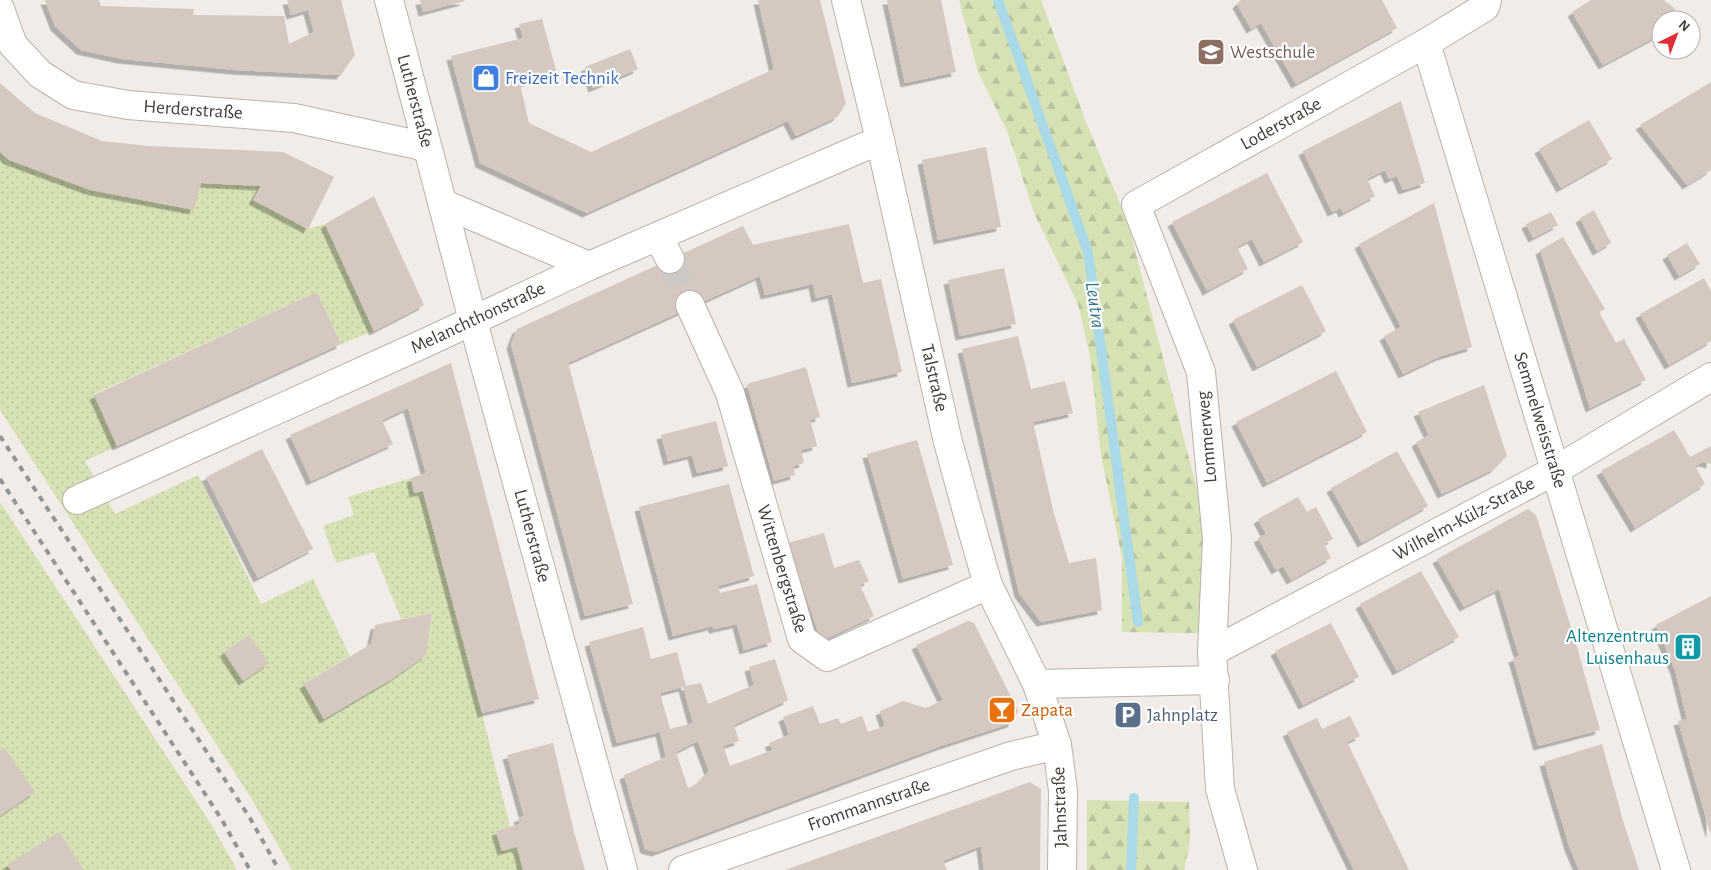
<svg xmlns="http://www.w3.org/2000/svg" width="1711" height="870" viewBox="0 0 1711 870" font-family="'Alegreya Sans',sans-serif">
<defs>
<pattern id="grass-dots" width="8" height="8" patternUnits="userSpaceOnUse" patternTransform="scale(1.25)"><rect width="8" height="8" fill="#d6e1b4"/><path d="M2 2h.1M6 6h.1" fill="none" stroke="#b9c29b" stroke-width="1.8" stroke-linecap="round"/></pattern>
<pattern id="forest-firs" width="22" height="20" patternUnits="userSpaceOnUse" patternTransform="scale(1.25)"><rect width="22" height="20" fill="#d6e1b4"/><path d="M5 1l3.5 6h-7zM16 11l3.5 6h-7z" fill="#b9c29b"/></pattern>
<filter id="shadow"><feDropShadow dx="-4.5" dy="4.5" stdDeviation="0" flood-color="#0004"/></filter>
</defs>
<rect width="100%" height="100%" fill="#f1ece7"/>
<g fill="url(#grass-dots)">
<path d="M0 152 201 183 261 186 254 200 308 229 325 224 374 331 341 344 317 292 94 394 117 446 85 461 115 514 198 475 261 604 313 579 350 656 304 684 324 719 392 679 426 655 432 613 401 619 374 552 336 563 323 526 354 515 348 497 411 478 414 493 423 491 467 652 510 827 496 831 501 850 517 847 523 870H292L253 801 0 410Z"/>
<path d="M0 502 213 827 237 870H0Z"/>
</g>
<g fill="url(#forest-firs)">
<path d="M959 0H1041L1084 117 1128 223 1205 520 1199 633 1122 632V558L1101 455 1090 356 1078 304 1034 213 1008 133 978 72Z"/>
<path d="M1087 800 1189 802 1190 842 1184 870H1087Z"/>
</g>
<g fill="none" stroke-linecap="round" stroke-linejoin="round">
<g stroke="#aadae7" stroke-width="10">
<path d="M998 0 1088 252 1138 622"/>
<path d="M1131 870 1134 798"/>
</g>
</g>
<g fill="#d4c8c0" fill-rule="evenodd" filter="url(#shadow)">
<path d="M45 0H99L101 6 194 9 193 15 284 16 289 44 314 32 308 10 291 15 287 0H341L355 55 341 75 235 70 122 59 81 50 55 26Z"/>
<path d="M420 0H464L465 1 423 12Z"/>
<path d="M758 0H820L846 104 837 117 796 136 788 121 587 213 480 163 451 56 523 38 519 24 542 19 557 74 520 84 529 123 591 152 774 69Z"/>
<path d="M887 0H941L956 72 905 83Z"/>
<path d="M1241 0H1382L1397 28 1296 84 1261 23 1251 29 1237 4Z"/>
<path d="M1591 0H1664L1674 8 1682 20H1661V34L1603 65 1572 12Z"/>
<path d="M630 49 638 69 593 88 585 67Z"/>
<path d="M1711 82V170L1687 185 1640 125Z"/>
<path d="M0 83 35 113 102 141 149 146 283 152 334 177 308 229 253 200 261 186 201 183 194 210 90 190 9 160 0 152Z"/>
<path d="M1401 101 1425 183 1403 190 1397 176 1389 179 1385 170 1367 179 1375 196 1343 213 1341 208 1332 212 1303 151Z"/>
<path d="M1589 120 1612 159 1561 188 1539 149Z"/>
<path d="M986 147 1001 227 938 240 922 160Z"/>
<path d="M1267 173 1303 242 1264 262 1252 239 1237 247 1248 269 1207 291 1172 222Z"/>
<path d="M374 196 424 305 374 331 325 224Z"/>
<path d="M1434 203 1472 347 1441 356 1403 374 1384 336 1401 327 1359 244Z"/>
<path d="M1594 210 1611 243 1597 251 1580 218Z"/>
<path d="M1551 212 1558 225 1533 238 1526 224Z"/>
<path d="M849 224 863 283 881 279 902 372 852 383 832 294 816 298 813 284 765 295 760 276 568 363 633 604 585 616 511 344 517 329 743 226 753 245Z"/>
<path d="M1563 237 1605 309 1599 312 1616 343 1624 339 1646 380 1590 408 1540 250Z"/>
<path d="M1687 243 1700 264 1679 276 1667 255Z"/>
<path d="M1004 268 1016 324 960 336 948 280Z"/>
<path d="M1704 278 1711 291V341L1669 365 1640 314Z"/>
<path d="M1302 285 1326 331 1257 367 1233 320Z"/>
<path d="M317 292 341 344 117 446 94 395Z"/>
<path d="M1018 336 1031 389 1065 381 1073 413 1033 422 1054 514 1069 563 1096 558 1102 610 1041 622 1019 593 962 349Z"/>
<path d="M451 363 539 699 482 713 423 491 414 493 411 478 426 473 408 408 382 420 393 444 311 481 290 435Z"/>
<path d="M806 367 820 417 810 420 817 446 801 450 804 463 793 466 795 475 774 481 747 384Z"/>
<path d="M1336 371 1367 432 1267 483 1236 422Z"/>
<path d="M1484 385 1507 456 1494 469 1442 494 1416 442 1429 435 1418 412Z"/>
<path d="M716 421 728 466 697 473 692 455 668 461 661 435Z"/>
<path d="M1674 430 1690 457 1711 446V464L1703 462 1695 466 1705 484 1635 528 1601 471Z"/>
<path d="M917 440 953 565 903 579 867 454Z"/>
<path d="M262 449 313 549 258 578 206 477Z"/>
<path d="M1397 451 1428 506 1362 543 1331 488Z"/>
<path d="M729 484 754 576 718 586 720 593 757 584 772 642 744 650 737 624 714 629 712 626 673 636 639 507Z"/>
<path d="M1298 497 1307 512 1316 507 1333 539 1324 544 1331 558 1291 580 1283 566 1276 570 1258 538 1266 534 1258 519Z"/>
<path d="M1528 509 1536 515 1575 640 1600 730 1538 746 1513 658 1519 656 1499 589 1464 607 1437 559Z"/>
<path d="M824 533 834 568 859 560 869 581 860 585 874 616 821 641 788 543Z"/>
<path d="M1421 571 1459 637 1397 671 1360 604Z"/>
<path d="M1711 596V832H1710L1678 721 1687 719 1675 670 1656 625Z"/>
<path d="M432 613 426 655 392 679 324 719 304 684 371 644 375 625Z"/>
<path d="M968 621 974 623 1018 711 1012 723 941 746 656 852 645 849 624 775 666 757 660 732 617 743 589 642 643 627 651 659 677 652 686 686 701 683 708 704 754 685 749 667 775 659 788 700 734 725 739 741 723 746 730 766 773 750 769 743 789 735 783 717 813 706 820 724 838 718 841 724 862 716 868 732 885 726 880 711 903 701 926 708 943 700 916 645ZM683 687 693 723 670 729 660 693ZM698 741 709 771 695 785 688 788 676 752Z"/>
<path d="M1331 623 1359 677 1303 705 1275 651Z"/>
<path d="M249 635 269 663 243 681 224 652Z"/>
<path d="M1350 716 1360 736 1347 742 1409 870H1354L1287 732 1317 718 1322 729Z"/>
<path d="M553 743 574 832 585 870H523L517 847 502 851 496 831 520 824 518 818 524 816 507 755Z"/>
<path d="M1602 744 1624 824 1639 870H1579L1569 846 1544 762Z"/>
<path d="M4 747 35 792 0 816V750Z"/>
<path d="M1030 782 1041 789 1040 870H984L981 846 943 861 947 870H785Z"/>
<path d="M59 832 84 870H11L7 865Z"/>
</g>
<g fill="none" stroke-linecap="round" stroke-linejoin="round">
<path stroke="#cec9c4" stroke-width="28" stroke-dasharray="28 14" stroke-linecap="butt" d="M670 259 690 305"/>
<defs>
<g id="minor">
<path d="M389 0 481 351 623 870"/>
<path d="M846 0 880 140 948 442 968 515 988 585 1037 684 1057 745 1063 791 1062 870"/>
<path d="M1487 0 1485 7 1426 43 1676 870"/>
<path d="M0 9 13 45 40 74 73 95 128 105 294 118 427 147"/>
<path d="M442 203 589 266"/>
<path d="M658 237 670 259"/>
<path d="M690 305 730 393 802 639 827 657 988 585"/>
<path d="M77 500 425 343 589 266 880 140"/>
<path d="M1212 652 1556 470 1711 377"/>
<path d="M1037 684 1215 680"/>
<path d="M683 870 1011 756 1057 745"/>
<path d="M1243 870 1220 789 1212 652 1217 539 1201 372 1136 205 1426 43"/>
</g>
</defs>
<use href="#minor" stroke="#bbb2aa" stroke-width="30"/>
<use href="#minor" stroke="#fff" stroke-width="28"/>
<g stroke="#959595" stroke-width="4" stroke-dasharray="6 6" stroke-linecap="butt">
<path d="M0 436 250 818 279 870"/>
<path d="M0 479 222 820 250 870"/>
</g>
</g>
<defs>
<symbol id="school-square" viewBox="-11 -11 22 22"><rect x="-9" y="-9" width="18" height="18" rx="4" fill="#8d6e63" stroke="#fff"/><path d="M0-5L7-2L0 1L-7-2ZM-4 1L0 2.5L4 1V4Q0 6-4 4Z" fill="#fff"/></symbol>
<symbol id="shop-square" viewBox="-11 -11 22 22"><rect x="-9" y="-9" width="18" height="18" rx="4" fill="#3f7fe0" stroke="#fff"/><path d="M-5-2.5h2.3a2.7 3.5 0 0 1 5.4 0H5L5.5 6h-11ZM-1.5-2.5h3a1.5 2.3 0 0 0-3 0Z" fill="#fff"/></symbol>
<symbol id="building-square" viewBox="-11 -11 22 22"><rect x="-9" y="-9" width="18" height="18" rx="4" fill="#0f9aa8" stroke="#fff"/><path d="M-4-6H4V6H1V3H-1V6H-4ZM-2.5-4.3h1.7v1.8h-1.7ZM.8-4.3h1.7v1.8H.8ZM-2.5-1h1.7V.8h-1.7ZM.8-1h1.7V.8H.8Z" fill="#fff"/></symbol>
<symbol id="bar-square" viewBox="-11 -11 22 22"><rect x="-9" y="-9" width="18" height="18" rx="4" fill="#e8710a" stroke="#fff"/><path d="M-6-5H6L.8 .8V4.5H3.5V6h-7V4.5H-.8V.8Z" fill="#fff"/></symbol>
<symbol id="parking-square" viewBox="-11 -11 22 22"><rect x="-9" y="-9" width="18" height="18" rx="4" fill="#5c6f8a" stroke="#fff"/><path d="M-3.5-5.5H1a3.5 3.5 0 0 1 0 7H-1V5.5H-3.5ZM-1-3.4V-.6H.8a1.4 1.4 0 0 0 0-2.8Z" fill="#fff"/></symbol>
</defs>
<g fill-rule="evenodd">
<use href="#school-square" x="1195" y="36" width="32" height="32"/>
<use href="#shop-square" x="470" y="62" width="32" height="32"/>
<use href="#building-square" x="1672" y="631" width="32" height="32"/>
<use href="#bar-square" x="986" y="694" width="32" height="32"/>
<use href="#parking-square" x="1112" y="699" width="32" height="32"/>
</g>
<g text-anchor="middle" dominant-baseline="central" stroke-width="4.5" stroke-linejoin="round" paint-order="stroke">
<g font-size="19" fill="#785e54" stroke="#fff" text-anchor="start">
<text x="1230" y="52">Westschule</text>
</g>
<g font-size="19" fill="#366cbe" stroke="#fff" text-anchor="start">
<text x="505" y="78">Freizeit Technik</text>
</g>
<g font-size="19" fill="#433c36" stroke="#fff">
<text transform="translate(415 101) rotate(75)">Lutherstraße</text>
<text transform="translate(193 110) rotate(4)">Herderstraße</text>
<text transform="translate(1281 124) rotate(-29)">Loderstraße</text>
<text transform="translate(478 318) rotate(-25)">Melanchthonstraße</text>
<text transform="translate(934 378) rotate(77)">Talstraße</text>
<text transform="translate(1540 420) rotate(73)">Semmelweisstraße</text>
<text transform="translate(1207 437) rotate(-95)">Lommerweg</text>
<text transform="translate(1464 519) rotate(-28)">Wilhelm-Külz-Straße</text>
<text transform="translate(532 536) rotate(75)">Lutherstraße</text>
<text transform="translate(782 569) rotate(73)">Wittenbergstraße</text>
<text transform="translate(869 805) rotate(-19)">Frommannstraße</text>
<text transform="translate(1060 807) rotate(-92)">Jahnstraße</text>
</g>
<g font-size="19" fill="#0d838f" stroke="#fff" text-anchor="end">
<text x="1669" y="636">Altenzentrum<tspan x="1669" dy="22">Luisenhaus</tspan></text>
</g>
<g font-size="19" fill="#c56008" stroke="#fff" text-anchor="start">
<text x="1021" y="710">Zapata</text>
</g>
<g font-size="19" fill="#4e5e75" stroke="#fff" text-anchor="start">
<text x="1147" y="715">Jahnplatz</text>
</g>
<g font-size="20" font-style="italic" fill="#367a8c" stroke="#fff">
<text transform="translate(1095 305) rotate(82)">Leutra</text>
</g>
</g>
<g transform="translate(1676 35) rotate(42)"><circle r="24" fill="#ffffff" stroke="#b4b1af"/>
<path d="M0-4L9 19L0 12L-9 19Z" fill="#e02e37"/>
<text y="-8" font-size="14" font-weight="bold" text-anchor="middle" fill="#433c36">N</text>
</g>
</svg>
